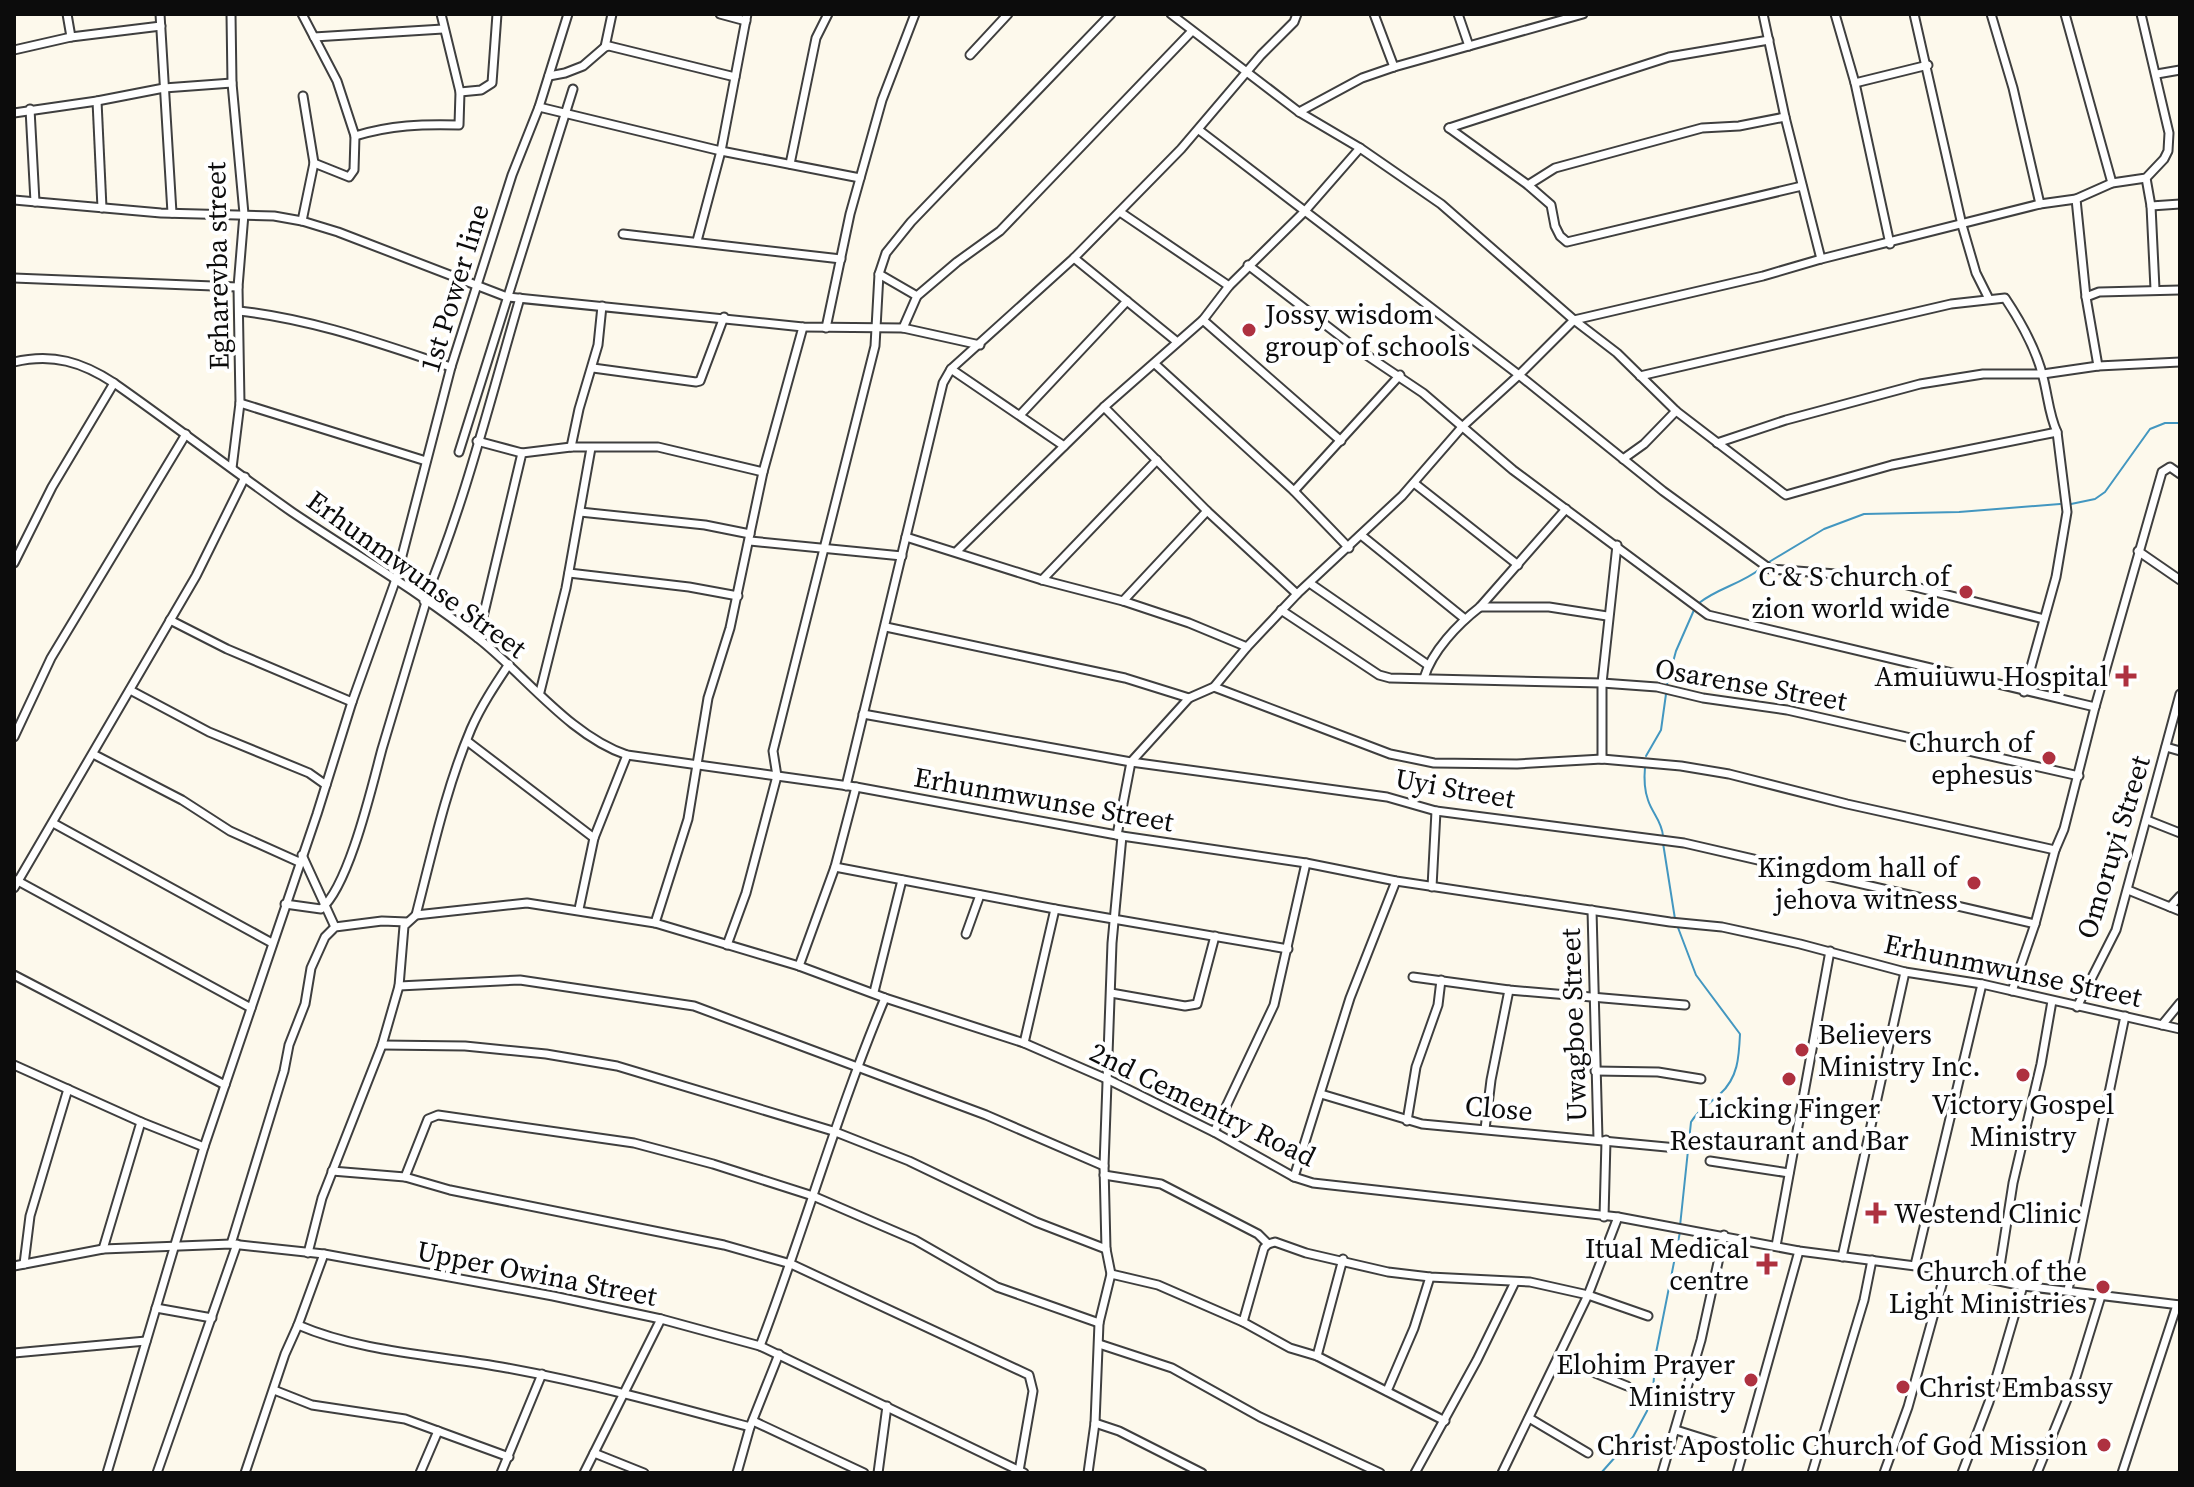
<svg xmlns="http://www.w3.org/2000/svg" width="2194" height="1487" viewBox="0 0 2194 1487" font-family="'Source Serif 4',serif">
<rect width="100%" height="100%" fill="#fdf9ec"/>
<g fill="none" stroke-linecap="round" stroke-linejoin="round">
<g stroke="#4397c0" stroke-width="2">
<path d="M2071 504 2095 499 2105 492 2150 429 2165 423H2180"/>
<path d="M1769 562 1824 529 1864 514 1959 512 2060 504"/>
<path d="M1699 603C1718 588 1741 584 1760 569"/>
<path d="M1667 684 1676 651 1694 610"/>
<path d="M1646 756 1661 730 1666 694"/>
<path d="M1645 767C1644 778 1644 789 1648 800 1652 813 1662 821 1663 836"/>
<path d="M1663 843 1675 919"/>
<path d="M1677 925 1696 975 1740 1034C1739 1057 1738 1078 1720 1094 1709 1104 1699 1109 1691 1122L1680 1226"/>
<path d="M1601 1473 1633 1437 1647 1411 1653 1389 1656 1353 1680 1232"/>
</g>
<defs>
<g id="minor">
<path d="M67 14 71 37"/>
<path d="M160 14 172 213"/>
<path d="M231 14 232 83 244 214 238 287 240 403 232 468"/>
<path d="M302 14 337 81 355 136C391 125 422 124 459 125L460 92 441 14"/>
<path d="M720 14 746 21"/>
<path d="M1171 14 1299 112 1360 148 1441 204 1574 320 1617 353 1676 411 1783 493 1786 495 1892 465 2057 432"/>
<path d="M1374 14 1394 67"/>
<path d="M1458 14 1469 46"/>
<path d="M1835 14 1855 83 1890 244"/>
<path d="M1914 14 1962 225 1976 273 1989 299"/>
<path d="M1991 14 2013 88 2040 204 2076 199 2112 183 2146 178 2164 159 2168 151 2169 133 2141 14"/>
<path d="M2065 14 2112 183"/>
<path d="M314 37 443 29"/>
<path d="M605 47 612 14"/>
<path d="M14 50 71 37 161 26"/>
<path d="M970 55 1008 14"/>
<path d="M2157 74 2180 70"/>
<path d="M549 76 565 73 583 66 605 47 609 46 735 77"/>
<path d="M1855 83 1928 65"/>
<path d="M460 92 481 90 492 83 497 14"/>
<path d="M97 101 102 208"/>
<path d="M539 107 721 151 860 178"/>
<path d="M30 109 35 202"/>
<path d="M1299 112 1362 78 1394 67 1583 14"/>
<path d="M14 113 97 101 164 88 232 83"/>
<path d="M1449 128 1528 185 1551 205 1555 226 1560 236 1567 242 1802 186"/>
<path d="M1449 128 1669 57 1769 40"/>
<path d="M1199 130 1519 375 1663 491 1770 569 1875 577 2044 619"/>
<path d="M314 163 349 177 354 170 355 136"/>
<path d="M790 164 816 38 828 14"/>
<path d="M2146 178 2151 206 2155 289"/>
<path d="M1528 185 1555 168 1702 128 1739 126 1785 117"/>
<path d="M2076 199 2086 297 2098 366"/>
<path d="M14 200 161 213 274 216 302 221 338 232 507 297 803 327 903 328 980 345"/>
<path d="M2151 206 2180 204"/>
<path d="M1120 212 1229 286"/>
<path d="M302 221 314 163 303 96"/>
<path d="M623 234 841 259"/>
<path d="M697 241 721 151 747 14"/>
<path d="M1074 258 1176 341"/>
<path d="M1821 259 2040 204"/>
<path d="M1248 265 1353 346 1423 393 1513 470 1708 615 2095 707"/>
<path d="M879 274 917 296"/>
<path d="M14 278 238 287"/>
<path d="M2086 297 2099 292 2180 290"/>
<path d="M239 311C313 319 381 344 451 367"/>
<path d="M1203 320 1341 441"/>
<path d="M826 328 850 214 882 100 915 14"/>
<path d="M903 328 917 296 957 262 1000 231 1192 31"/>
<path d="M14 362C53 353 82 362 114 383 174 425 232 470 292 512 354 554 420 592 479 639 525 675 570 736 627 755L856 787 1122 836 1306 863 1396 881 1670 922 1722 927 1800 944 1905 972 1982 984 2180 1029"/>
<path d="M1155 364 1294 491 1349 548"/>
<path d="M593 368 696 382 700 381 724 317"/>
<path d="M951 369 1064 446"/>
<path d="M1640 376 1951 304 2005 298C2021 322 2036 348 2043 377 2048 396 2049 415 2057 432L2067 512 2056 577 2024 692"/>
<path d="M240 403 426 461"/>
<path d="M1104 407 1207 511 1297 594"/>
<path d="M1021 414 1127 301"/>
<path d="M477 441 522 453"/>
<path d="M1717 443 1786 420 1920 384 1983 374H2043L2098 366 2180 362"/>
<path d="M571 447 579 409 598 345 602 306"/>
<path d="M459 452 573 89"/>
<path d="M1623 459 1644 444 1676 411"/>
<path d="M1414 483 1518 565"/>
<path d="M1294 491 1400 375"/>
<path d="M580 512 705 525 750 534"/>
<path d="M1361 535 1465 619"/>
<path d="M906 537 1042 580 1123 601 1189 623 1247 647"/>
<path d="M750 541 902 556"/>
<path d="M957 551 1104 407 1203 320 1229 286 1305 211 1360 148"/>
<path d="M2138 551 2180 580"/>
<path d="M14 563 52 487 114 383"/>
<path d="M569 573 689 587 738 596"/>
<path d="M1042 580 1157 460"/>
<path d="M1311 584 1428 665"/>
<path d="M424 601C465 503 490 400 520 298"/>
<path d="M1123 601 1207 511"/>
<path d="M1480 607H1549L1607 616"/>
<path d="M1281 610 1379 675 1390 678 1602 683 1657 687 1703 698 1787 710 2079 776"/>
<path d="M170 620 227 649 352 702"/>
<path d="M886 627 1125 678 1189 698"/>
<path d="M478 638 522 453 571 447H658L763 472"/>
<path d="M1424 678C1432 651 1458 624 1480 607L1566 509"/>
<path d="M1214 687 1390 754 1434 763 1517 764 1602 759 1681 766 1729 774 1847 804 2055 850"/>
<path d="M130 690 209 732 309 773 326 785"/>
<path d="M540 692 566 588 591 448"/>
<path d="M863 714 1131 762 1387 797 1436 811 1684 843 2035 924"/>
<path d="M14 737 51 658 186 434"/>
<path d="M467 741 594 838"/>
<path d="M2166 747 2180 751"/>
<path d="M93 754 182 800 230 831 299 862"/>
<path d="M1602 759V683L1617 545"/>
<path d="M846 786 943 383 951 369 1074 258 1181 149 1261 55 1294 22 1297 14"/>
<path d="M2147 820 2180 833"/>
<path d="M53 823 272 943"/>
<path d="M1117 835 1131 762 1189 698 1214 687 1247 647 1297 594 1402 496 1462 427 1519 375 1574 320 1763 276 1821 259 1785 117 1763 14"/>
<path d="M302 855 335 927"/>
<path d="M835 867 1055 909 1288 949"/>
<path d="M16 880 251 1008"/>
<path d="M1432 887 1436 811"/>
<path d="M14 888 196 576 245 477"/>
<path d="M2128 890 2180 911"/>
<path d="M285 904 321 909C349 886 372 786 382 749 397 700 411 651 426 602"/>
<path d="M2170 907 2180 896"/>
<path d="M579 909 594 838 627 755"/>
<path d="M1592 910 1598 1139"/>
<path d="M416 915 527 903 655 923 799 966 885 998 1024 1043 1109 1080 1214 1132 1294 1177 1313 1183 1618 1217 1799 1251 1946 1270 2023 1286 2180 1305"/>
<path d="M655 923 688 819 708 698 730 628 763 472 803 327"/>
<path d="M966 934 980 895"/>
<path d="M727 945 746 893 777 776 773 751 875 346 879 274 886 253 911 222 1111 14"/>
<path d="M799 966 835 867 856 787"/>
<path d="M14 975 225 1085"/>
<path d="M1413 977 1509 990 1685 1005"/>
<path d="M399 986 520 980 694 1006 986 1115 1104 1166"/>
<path d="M2012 991 2035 924 2055 850 2064 829 2095 707 2162 472 2170 467 2180 474"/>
<path d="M874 992 902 880"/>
<path d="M1111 993 1185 1006 1197 1004 1215 936"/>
<path d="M2077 1007 2116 930 2180 694"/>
<path d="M2162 1025 2180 1003"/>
<path d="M1024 1043 1055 909"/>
<path d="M382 1045 465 1046 546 1054 617 1066 833 1131 909 1161 1036 1222 1106 1249"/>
<path d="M14 1065 141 1122 103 1249"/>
<path d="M1595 1071 1658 1072 1701 1079"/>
<path d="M1321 1094 1422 1124 1677 1148"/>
<path d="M1407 1121 1416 1067 1438 1005 1441 980"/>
<path d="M141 1122 204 1147"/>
<path d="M1485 1129 1491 1080 1509 990"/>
<path d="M1214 1132 1274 1005 1306 863"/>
<path d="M1710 1161 1789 1173"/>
<path d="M332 1171 405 1177 450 1190 724 1245 791 1264 1029 1375 1033 1391 1019 1471"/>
<path d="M1104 1175 1161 1184 1258 1234 1268 1244 1275 1242 1306 1253 1388 1272 1430 1277 1530 1282 1588 1295 1648 1316"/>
<path d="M405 1177 428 1119 438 1115 634 1143 713 1164 813 1196 915 1240 997 1287 1099 1323"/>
<path d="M1294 1177 1350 998 1396 881"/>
<path d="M1604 1217 1606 1140"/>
<path d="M231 1244 284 1071 289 1045 305 1004 311 968 325 937 335 927 382 921 407 922"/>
<path d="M1776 1246 1830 951"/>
<path d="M308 1253 322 1198 382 1045 399 986 404 926 416 915C432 853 446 788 471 729 481 706 495 685 509 664"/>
<path d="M324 1254 298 1325C363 1353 438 1355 507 1368 589 1383 669 1405 750 1427"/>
<path d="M1842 1257 1905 972"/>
<path d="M24 1264 30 1216 68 1089"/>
<path d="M1915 1265 1982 984"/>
<path d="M14 1266 103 1249 231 1244 324 1254 553 1296 661 1319 760 1346 1024 1473"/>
<path d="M1111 1274 1158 1285 1243 1322 1264 1248 1268 1244"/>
<path d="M1998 1279 2013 1183 2041 1064 2052 1001"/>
<path d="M2068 1290 2125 1016"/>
<path d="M156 1308 212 1318"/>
<path d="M1243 1322 1290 1348 1317 1356 1445 1421"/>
<path d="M1099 1344 1172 1368 1260 1417 1380 1473"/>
<path d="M760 1346C804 1231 837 1112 885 998"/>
<path d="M14 1353 146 1341"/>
<path d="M1317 1356 1343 1259"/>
<path d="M1558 1358 1627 1386"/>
<path d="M274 1390 312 1405 405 1419 509 1457"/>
<path d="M1387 1391 1414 1328 1430 1277"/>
<path d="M1529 1418 1588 1453"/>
<path d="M753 1421 864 1473"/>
<path d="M1095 1423 1119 1431 1202 1473"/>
<path d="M1676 1430 1743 1451"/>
<path d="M594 1453 644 1473"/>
<path d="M107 1473 204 1147 317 814 352 702 396 579 451 367 512 175 539 107 568 14"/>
<path d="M157 1473 237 1244"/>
<path d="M245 1473 285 1354 298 1325"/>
<path d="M420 1473 438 1431"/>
<path d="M501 1473 542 1374"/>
<path d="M584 1473 661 1319"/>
<path d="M737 1473 750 1427 779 1354"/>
<path d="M878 1473 887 1406"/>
<path d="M1088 1473 1095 1423 1099 1323 1111 1274 1106 1249 1104 1166 1112 943 1122 836"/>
<path d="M1415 1473 1477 1360 1515 1282"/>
<path d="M1502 1473 1588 1295 1618 1217"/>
<path d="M1662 1473 1701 1340 1724 1235"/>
<path d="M1737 1473 1799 1251"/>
<path d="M1812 1473 1864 1300 1872 1260"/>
<path d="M1884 1473 1908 1407 1946 1270"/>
<path d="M1962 1473 1989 1402 2023 1286"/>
<path d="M2037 1473 2076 1377 2101 1296"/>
<path d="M2122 1473 2177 1305"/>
</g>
</defs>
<use href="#minor" stroke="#3f3f3f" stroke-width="11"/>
<use href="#minor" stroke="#fff" stroke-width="7"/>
</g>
<g fill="#ae3140" stroke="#fff" stroke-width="3">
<circle cx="1249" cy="330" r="8"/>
<circle cx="1966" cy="592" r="8"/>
<path d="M2122 664h8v8h8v8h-8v8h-8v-8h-8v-8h8z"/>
<circle cx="2049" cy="758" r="8"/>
<circle cx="1974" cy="883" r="8"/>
<circle cx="1802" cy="1050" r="8"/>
<circle cx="2023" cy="1075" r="8"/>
<circle cx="1789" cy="1079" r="8"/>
<path d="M1872 1201h8v8h8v8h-8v8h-8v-8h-8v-8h8z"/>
<path d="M1763 1252h8v8h8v8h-8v8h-8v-8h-8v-8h8z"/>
<circle cx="2103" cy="1287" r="8"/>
<circle cx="1751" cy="1380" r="8"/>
<circle cx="1903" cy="1387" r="8"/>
<circle cx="2104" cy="1445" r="8"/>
</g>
<g text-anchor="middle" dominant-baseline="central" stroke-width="8" stroke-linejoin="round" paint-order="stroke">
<g font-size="28" fill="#0c0c0c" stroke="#fff">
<text transform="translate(217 266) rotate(-91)">Egharevba street</text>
<text transform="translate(454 288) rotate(-73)">1st Power line</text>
<text transform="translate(417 574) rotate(36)">Erhunmwunse Street</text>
<text transform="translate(1751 684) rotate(10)">Osarense Street</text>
<text transform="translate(1455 788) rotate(10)">Uyi Street</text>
<text transform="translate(1044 799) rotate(10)">Erhunmwunse Street</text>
<text transform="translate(2113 847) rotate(-73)">Omoruyi Street</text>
<text transform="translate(2013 970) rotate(12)">Erhunmwunse Street</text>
<text transform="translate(1573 1025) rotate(-92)">Uwagboe Street</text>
<text transform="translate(1203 1104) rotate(26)">2nd Cementry Road</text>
<text transform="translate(1499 1108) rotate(5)">Close</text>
<text transform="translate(537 1273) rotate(11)">Upper Owina Street</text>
</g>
<g font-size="28" fill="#0c0c0c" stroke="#fff" text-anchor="end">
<text x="1265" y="314" text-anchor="start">Jossy wisdom<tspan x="1265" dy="32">group of schools</tspan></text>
<text x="1950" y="576">C &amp; S church of<tspan x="1950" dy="32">zion world wide</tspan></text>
<text x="2108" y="676">Amuiuwu Hospital</text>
<text x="2033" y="742">Church of<tspan x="2033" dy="32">ephesus</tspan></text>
<text x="1958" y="867">Kingdom hall of<tspan x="1958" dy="32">jehova witness</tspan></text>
<text x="1818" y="1034" text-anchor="start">Believers<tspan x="1818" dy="32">Ministry Inc.</tspan></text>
<text x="2023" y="1104" text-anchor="middle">Victory Gospel<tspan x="2023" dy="32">Ministry</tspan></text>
<text x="1789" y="1108" text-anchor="middle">Licking Finger<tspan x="1789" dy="32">Restaurant and Bar</tspan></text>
<text x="1894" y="1213" text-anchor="start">Westend Clinic</text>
<text x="1749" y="1248">Itual Medical<tspan x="1749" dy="32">centre</tspan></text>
<text x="2087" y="1271">Church of the<tspan x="2087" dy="32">Light Ministries</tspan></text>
<text x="1735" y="1364">Elohim Prayer<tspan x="1735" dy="32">Ministry</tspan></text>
<text x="1919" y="1387" text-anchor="start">Christ Embassy</text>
<text x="2088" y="1445">Christ Apostolic Church of God Mission</text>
</g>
</g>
<rect width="2194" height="1487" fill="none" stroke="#0c0c0c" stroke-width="32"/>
</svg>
